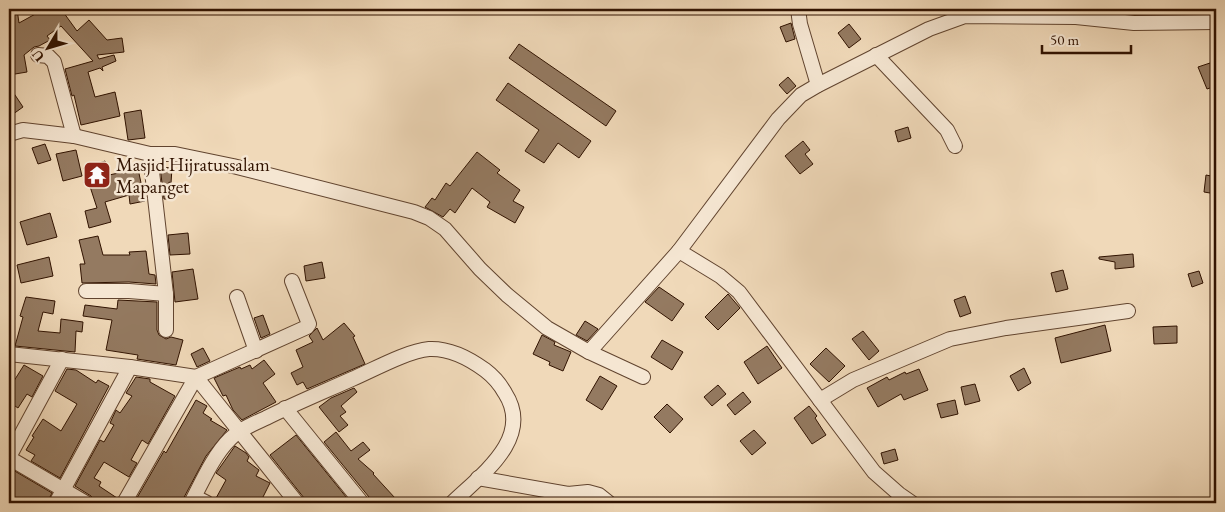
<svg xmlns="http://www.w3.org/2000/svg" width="1225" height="512" viewBox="0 0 1225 512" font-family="'EB Garamond',serif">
<rect width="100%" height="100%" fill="#f0d9b9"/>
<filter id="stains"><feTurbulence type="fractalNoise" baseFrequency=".004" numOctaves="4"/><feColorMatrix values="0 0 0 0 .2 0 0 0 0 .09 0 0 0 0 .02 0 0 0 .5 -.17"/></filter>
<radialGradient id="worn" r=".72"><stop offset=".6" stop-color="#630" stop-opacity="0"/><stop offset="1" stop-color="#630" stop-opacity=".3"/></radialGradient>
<g fill="#947a61" stroke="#311301">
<path d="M9 9H17L19 23 39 12 37 9H61L77 31 89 20 107 40 122 38 124 52 97 55 99 59 114 55 116 61 102 67 103 71 100 68 88 72 95 97 115 92 120 116 81 125 74 95 72 96 65 69 93 61 61 26 47 36 50 40 39 46 34 47 24 55 27 72 9 75Z"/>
<path d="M791 23 795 39 786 42 780 27Z"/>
<path d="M849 24 861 39 849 48 838 33Z"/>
<path d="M519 44 616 111 606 126 509 58Z"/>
<path d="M1213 62 1216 70V86L1207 89 1198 67Z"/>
<path d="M788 77 796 86 787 94 779 85Z"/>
<path d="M508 83 591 141 579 158 558 143 544 163 525 151 539 130 496 100Z"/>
<path d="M9 86 23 107 9 117Z"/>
<path d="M141 110 145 138 128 140 124 113Z"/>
<path d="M908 127 911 138 898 142 895 131Z"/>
<path d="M803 141 810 150 805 154 813 164 800 174 785 156Z"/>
<path d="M45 144 51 160 38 164 32 148Z"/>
<path d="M76 150 82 176 63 181 56 154Z"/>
<path d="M477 152 500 170 497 173 520 190 513 201 524 207 515 223 487 207 490 202 472 188 455 213 450 209 443 217 425 207 432 198 435 200 446 183 450 186Z"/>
<path d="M105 161 109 175 138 169 145 201 130 204 129 195 105 202 111 222 89 228 85 211 97 208 84 168Z"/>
<path d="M160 167 172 168 171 183 169 182 168 199H164Z"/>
<path d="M1206 175 1216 177V194L1204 192Z"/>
<path d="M50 213 57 237 27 245 20 222Z"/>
<path d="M188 233 190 254 170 255 168 235Z"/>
<path d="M98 236 103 255H130L129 252 146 251 149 274 155 275 156 284 129 282 82 283 80 264H85L79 240Z"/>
<path d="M1133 254 1134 267 1115 269V262L1099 259V257Z"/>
<path d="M49 257 53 276 21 283 17 265Z"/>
<path d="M322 262 325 278 306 281 304 266Z"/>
<path d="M193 269 198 299 175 302 172 272Z"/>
<path d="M1063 270 1068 289 1056 292 1051 273Z"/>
<path d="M1199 271 1203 283 1192 287 1188 274Z"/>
<path d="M659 287 684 304 672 321 645 302Z"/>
<path d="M728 294 740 308 718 330 705 317Z"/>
<path d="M965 296 971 313 960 317 954 300Z"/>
<path d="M26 297 55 301 53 314 43 312 38 331 60 333 61 319 83 322 82 332 76 331 75 352 15 346 23 317 20 316Z"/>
<path d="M118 300 157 302V330L159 335 166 339 171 337 183 340 176 365 137 359 138 355 106 350 112 320 83 316 85 305 117 309Z"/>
<path d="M263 315 270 334 261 338 254 318Z"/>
<path d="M585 321 598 329 587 341 576 335Z"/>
<path d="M344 323 355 336 353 337 365 364 307 389 303 382 297 385 291 373 303 367 296 350 313 342 309 336 317 328 323 340Z"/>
<path d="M1105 325 1111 351 1061 363 1055 338Z"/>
<path d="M1177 326V343L1154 344 1153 327Z"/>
<path d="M863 331 879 351 869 360 852 339Z"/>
<path d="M542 335 555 342 554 345 571 352 563 371 549 365 550 362 533 354Z"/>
<path d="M662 340 683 352 672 370 651 357Z"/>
<path d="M767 346 782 368 758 384 744 362Z"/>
<path d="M203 348 210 361 197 367 191 354Z"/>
<path d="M826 348 845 366 829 382 810 364Z"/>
<path d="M264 360 275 374 263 383 276 402 242 420 233 410 226 395 223 396 214 378 240 367 241 369 250 365 252 369Z"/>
<path d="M24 365 43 376 32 397 27 394 18 408 9 402V394L14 386 12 384Z"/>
<path d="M1024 368 1031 383 1018 391 1010 376Z"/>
<path d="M67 369 76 370 96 383 98 380 109 386 60 478 31 461 35 455 26 450 34 437 32 436 43 419 61 431 77 404 55 391Z"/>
<path d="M919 369 928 390 904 400 901 394 878 407 867 388 887 377 889 380 905 372 906 374Z"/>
<path d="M600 376 617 386 602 410 586 400Z"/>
<path d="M136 377 150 379V382L175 396 148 444 142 440 131 460 137 463 129 477 104 462 94 478 101 482 99 486 117 498 115 503H95L91 496 75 486 100 440 104 442 114 425 110 423 116 410 120 413 132 396 126 393Z"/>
<path d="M975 384 980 401 965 405 961 387Z"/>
<path d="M718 385 726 394 712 406 704 397Z"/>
<path d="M354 388 357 392 341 406 346 412 340 416 348 425 339 432 319 407 331 398Z"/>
<path d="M743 392 751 402 735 415 727 405Z"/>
<path d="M196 400 207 406 203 413 212 419 210 420 227 430 206 456 181 503H134L164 451 166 453Z"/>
<path d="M955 400 958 414 941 418 937 404Z"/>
<path d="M667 404 683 419 670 433 654 417Z"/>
<path d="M809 406 817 416 815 418 826 435 812 444 794 418Z"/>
<path d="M754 430 766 443 752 455 740 441Z"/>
<path d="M336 432 351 451 363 442 370 450 358 459 374 473 373 474 395 498 390 503H371L369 497 324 442Z"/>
<path d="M296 435 351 503H308L270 455Z"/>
<path d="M235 446 246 453 249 457 247 461 259 470 256 476 270 483 261 501 258 500 256 503H216L215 500 226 480 216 473Z"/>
<path d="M895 449 898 460 884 464 881 453Z"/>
<path d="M13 470 52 493 47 503H9V477Z"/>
</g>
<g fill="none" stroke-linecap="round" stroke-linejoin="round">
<defs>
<g id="minor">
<path d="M798 9 800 24 818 85"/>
<path d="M38 55 48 56 54 62 74 136"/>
<path d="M876 55 947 130 955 146"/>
<path d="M9 134 23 130 74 136 150 154 166 294V330"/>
<path d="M150 154H175L233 166 414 212 429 218 445 229 480 269 507 295 547 328 589 352 643 377"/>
<path d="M86 291H129L166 294"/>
<path d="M237 297 256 351"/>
<path d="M589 352 679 251"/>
<path d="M9 354 130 367 196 377 297 503"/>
<path d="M820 400 853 380 950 339 1006 328 1128 311"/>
<path d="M285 408 362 503"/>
<path d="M9 457 62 359"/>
<path d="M9 458 86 503"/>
<path d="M478 478 568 494 588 492 599 495 609 503"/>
<path d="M195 497 207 503"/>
<path d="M56 503 130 367"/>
<path d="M124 503 196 377 307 327 309 324 292 281"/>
<path d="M191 503C202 482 213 456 230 439 240 429 253 424 266 418 294 404 323 392 352 379 373 370 407 351 429 349 449 348 470 359 485 370 493 376 500 384 505 393 534 438 481 475 452 503"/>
<path d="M912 503 899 494 874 472 739 292 720 276 679 251 778 119 801 95 818 85 929 29 965 16 1076 17 1134 23 1216 22"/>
</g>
</defs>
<use href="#minor" stroke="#61442f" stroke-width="16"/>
<use href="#minor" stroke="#f5e6d2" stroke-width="14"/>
</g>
<defs>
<symbol id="temple-square" viewBox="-11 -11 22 22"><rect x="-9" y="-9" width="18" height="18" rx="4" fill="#8f2418" stroke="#f5e6d2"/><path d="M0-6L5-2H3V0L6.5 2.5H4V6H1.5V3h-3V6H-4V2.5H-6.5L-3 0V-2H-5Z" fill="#fff"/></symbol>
</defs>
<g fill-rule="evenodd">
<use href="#temple-square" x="81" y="159" width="32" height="32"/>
</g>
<g text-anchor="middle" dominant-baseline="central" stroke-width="5" stroke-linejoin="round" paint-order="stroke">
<g font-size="19" fill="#311301" stroke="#f5e6d2" text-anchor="start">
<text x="116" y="164">Masjid Hijratussalam<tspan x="116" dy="22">Mapanget</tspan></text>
</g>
</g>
<rect width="1225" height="512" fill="none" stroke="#f0d9b9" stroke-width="30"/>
<rect x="10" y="10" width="1205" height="492" fill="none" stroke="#311301" stroke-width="2.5"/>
<rect x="15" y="15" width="1195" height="482" fill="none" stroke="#311301"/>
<g transform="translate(48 48) rotate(232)" stroke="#f5e6d2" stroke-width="4" paint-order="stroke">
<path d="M0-4L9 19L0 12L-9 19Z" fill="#311301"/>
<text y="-8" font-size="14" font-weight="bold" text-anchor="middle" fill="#311301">U</text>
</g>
<path d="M1042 45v8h89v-8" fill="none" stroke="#311301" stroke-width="2.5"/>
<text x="1050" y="45" font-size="15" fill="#311301" stroke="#f5e6d2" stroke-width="4" paint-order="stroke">50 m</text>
<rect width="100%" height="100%" filter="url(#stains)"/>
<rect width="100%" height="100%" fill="url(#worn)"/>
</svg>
